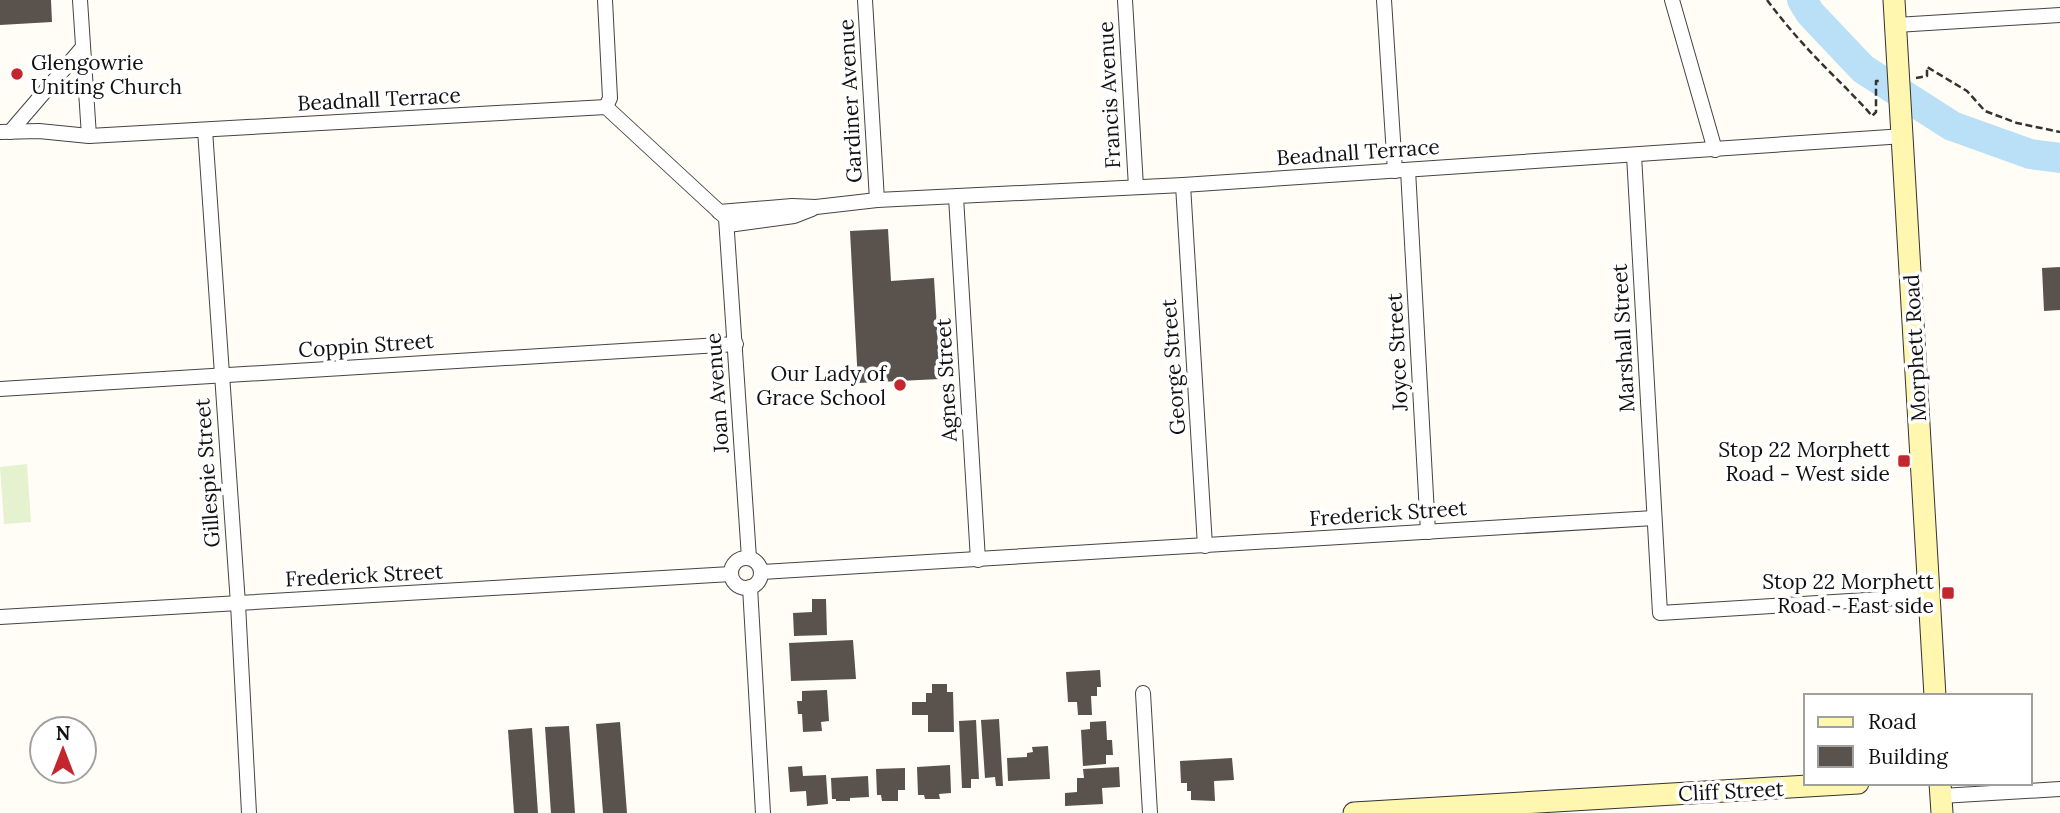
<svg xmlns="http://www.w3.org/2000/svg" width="2060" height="813" viewBox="0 0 2060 813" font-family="Lora,serif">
<rect width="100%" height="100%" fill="#fffdf5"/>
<path fill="#e6f2cf" d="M27 464 31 522 4 524 0 467Z"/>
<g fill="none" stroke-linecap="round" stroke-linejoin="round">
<path stroke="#b9e0f7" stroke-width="30" d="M1802 0 1810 13 1863 69 1952 126 2030 154 2060 158"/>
</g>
<g fill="#5a524d">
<path d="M0 0H51L52 22 0 25Z"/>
<path d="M888 229 891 281 934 278 940 379 858 383 850 231Z"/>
<path d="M2060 267V310L2044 311 2042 268Z"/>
<path d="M812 599H826L827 635 794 636 793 613 812 612Z"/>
<path d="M853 640 856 679 791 681 789 643Z"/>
<path d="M1100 670 1101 687H1097V696H1091L1092 715H1078L1077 702H1068L1066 672Z"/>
<path d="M932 684H947V692H953L954 732H928V715H912V702H926V693H932Z"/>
<path d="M827 690 829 721 821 722 822 731 803 732 802 714H798L797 701H802V691Z"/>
<path d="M999 719 1003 786H996L995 777 985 778 981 720Z"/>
<path d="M976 720 979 779H971V788H962L959 721Z"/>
<path d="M1106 721 1107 740H1112L1113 755H1106V764L1083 766 1081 730 1090 729V722Z"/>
<path d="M620 722 627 813H603L596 724Z"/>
<path d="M569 726 575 813H551L545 727Z"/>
<path d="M532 728 538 813H514L508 730Z"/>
<path d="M1048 746 1050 779 1008 781 1007 758 1027 757V753L1033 752 1032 747Z"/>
<path d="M1232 758 1234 780 1214 781 1215 801 1191 800V791H1187V783H1181L1180 761Z"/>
<path d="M950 765 951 793 939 794 940 799H925L924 795H918L917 767Z"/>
<path d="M802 766 803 776 826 775 828 804 807 806 806 791 790 792 788 767Z"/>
<path d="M1119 767 1120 787 1102 788 1103 804 1065 806V793L1077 792V778H1084L1083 769Z"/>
<path d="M905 768V790H898V801H882L881 795H877L876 769Z"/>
<path d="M868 776 869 797 850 798V801H836V799H832L831 778Z"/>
</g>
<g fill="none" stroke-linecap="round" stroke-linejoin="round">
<defs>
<g id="street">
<path d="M80 0 89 136"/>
<path d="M605 0 610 98 606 107"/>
<path d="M865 0 877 200"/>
<path d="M1125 0 1136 187"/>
<path d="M1384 0 1395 171"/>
<path d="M1672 0 1715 150"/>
<path d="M1896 25 2060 15"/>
<path d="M205 130 238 604 249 813"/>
<path d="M0 132 39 131 89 136 606 107 726 218 749 558"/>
<path d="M10 132 83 47"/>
<path d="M1634 155 1660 613 1929 596"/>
<path d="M1408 170 1428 532"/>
<path d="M1183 185 1205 546"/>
<path d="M956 197 978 560"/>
<path d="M719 212 792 206 816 207 877 200 1183 185 1904 136"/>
<path d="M728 225 794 216 812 209"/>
<path d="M0 389 736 344"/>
<circle cx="746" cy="573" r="15"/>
<path d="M761 572 1654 518"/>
<path d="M750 587 763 813"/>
<path d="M0 617 731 574"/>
<path d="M1143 693 1150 813"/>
<path d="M1941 796 2060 789"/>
</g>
<g id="secondary">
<path d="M1894 0 1935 696"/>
<path d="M1940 783 1942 813"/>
<path d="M1354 813 1858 783"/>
</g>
</defs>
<use href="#street" stroke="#444" stroke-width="16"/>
<use href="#secondary" stroke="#333" stroke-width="23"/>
<g stroke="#333" stroke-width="2.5" stroke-dasharray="7 3.5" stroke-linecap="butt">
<path d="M1767 0C1790 31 1818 61 1846 88 1855 98 1864 106 1872 116L1876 112V81H1882"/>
<path d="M1916 78 1927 76V67L1967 91 1985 111 2017 123 2060 132"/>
</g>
<use href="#street" stroke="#fff" stroke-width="14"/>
<use href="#secondary" stroke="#fff6b0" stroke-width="21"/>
</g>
<g fill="#c4262e" stroke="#fff" stroke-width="2.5">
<circle cx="17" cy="74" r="7"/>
<circle cx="900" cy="385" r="7"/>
<rect x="1897" y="454" width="14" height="14" rx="3.5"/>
<rect x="1941" y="586" width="14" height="14" rx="3.5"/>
</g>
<g text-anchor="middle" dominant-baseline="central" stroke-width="7" stroke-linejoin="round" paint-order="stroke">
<g font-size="21" fill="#111" stroke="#fff" text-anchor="end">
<text x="31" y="62" text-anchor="start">Glengowrie<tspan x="31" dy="24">Uniting Church</tspan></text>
<text x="886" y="373">Our Lady of<tspan x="886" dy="24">Grace School</tspan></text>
<text x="1890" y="449">Stop 22 Morphett<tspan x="1890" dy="24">Road - West side</tspan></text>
<text x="1934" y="581">Stop 22 Morphett<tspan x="1934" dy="24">Road - East side</tspan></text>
</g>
<g font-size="21" fill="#111" stroke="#fff">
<text transform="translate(1109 95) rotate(-93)">Francis Avenue</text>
<text transform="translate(379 99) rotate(-3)">Beadnall Terrace</text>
<text transform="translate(850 101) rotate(-93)">Gardiner Avenue</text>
<text transform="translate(1358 152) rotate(-4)">Beadnall Terrace</text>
<text transform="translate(1623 338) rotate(-93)">Marshall Street</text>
<text transform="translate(366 345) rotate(-4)">Coppin Street</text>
<text transform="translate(1915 348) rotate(-93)">Morphett Road</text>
<text transform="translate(1397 352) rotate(-93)">Joyce Street</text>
<text transform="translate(1173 367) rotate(-94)">George Street</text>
<text transform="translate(946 380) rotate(-93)">Agnes Street</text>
<text transform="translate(717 393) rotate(-94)">Joan Avenue</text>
<text transform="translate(207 473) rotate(-94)">Gillespie Street</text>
<text transform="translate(1388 513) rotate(-4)">Frederick Street</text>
<text transform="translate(364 575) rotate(-3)">Frederick Street</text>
<text transform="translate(1731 791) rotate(-3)">Cliff Street</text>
</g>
</g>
<rect x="1804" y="694" width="228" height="91" fill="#ffffff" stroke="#a0a0a0" stroke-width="2"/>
<rect x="1818" y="717" width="35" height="10" fill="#fff6b0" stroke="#a0a0a0" stroke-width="2"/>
<text x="1868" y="729" font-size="21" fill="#111111">Road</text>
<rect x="1818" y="746" width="35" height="21" fill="#5a524d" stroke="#a0a0a0" stroke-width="2"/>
<text x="1868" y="764" font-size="21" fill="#111111">Building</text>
<g transform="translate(63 750)"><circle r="33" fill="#ffffff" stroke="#a0a0a0" stroke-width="2"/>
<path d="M0-5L12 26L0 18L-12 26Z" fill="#c4262e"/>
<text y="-10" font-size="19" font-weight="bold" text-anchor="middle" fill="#111111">N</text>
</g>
</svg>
